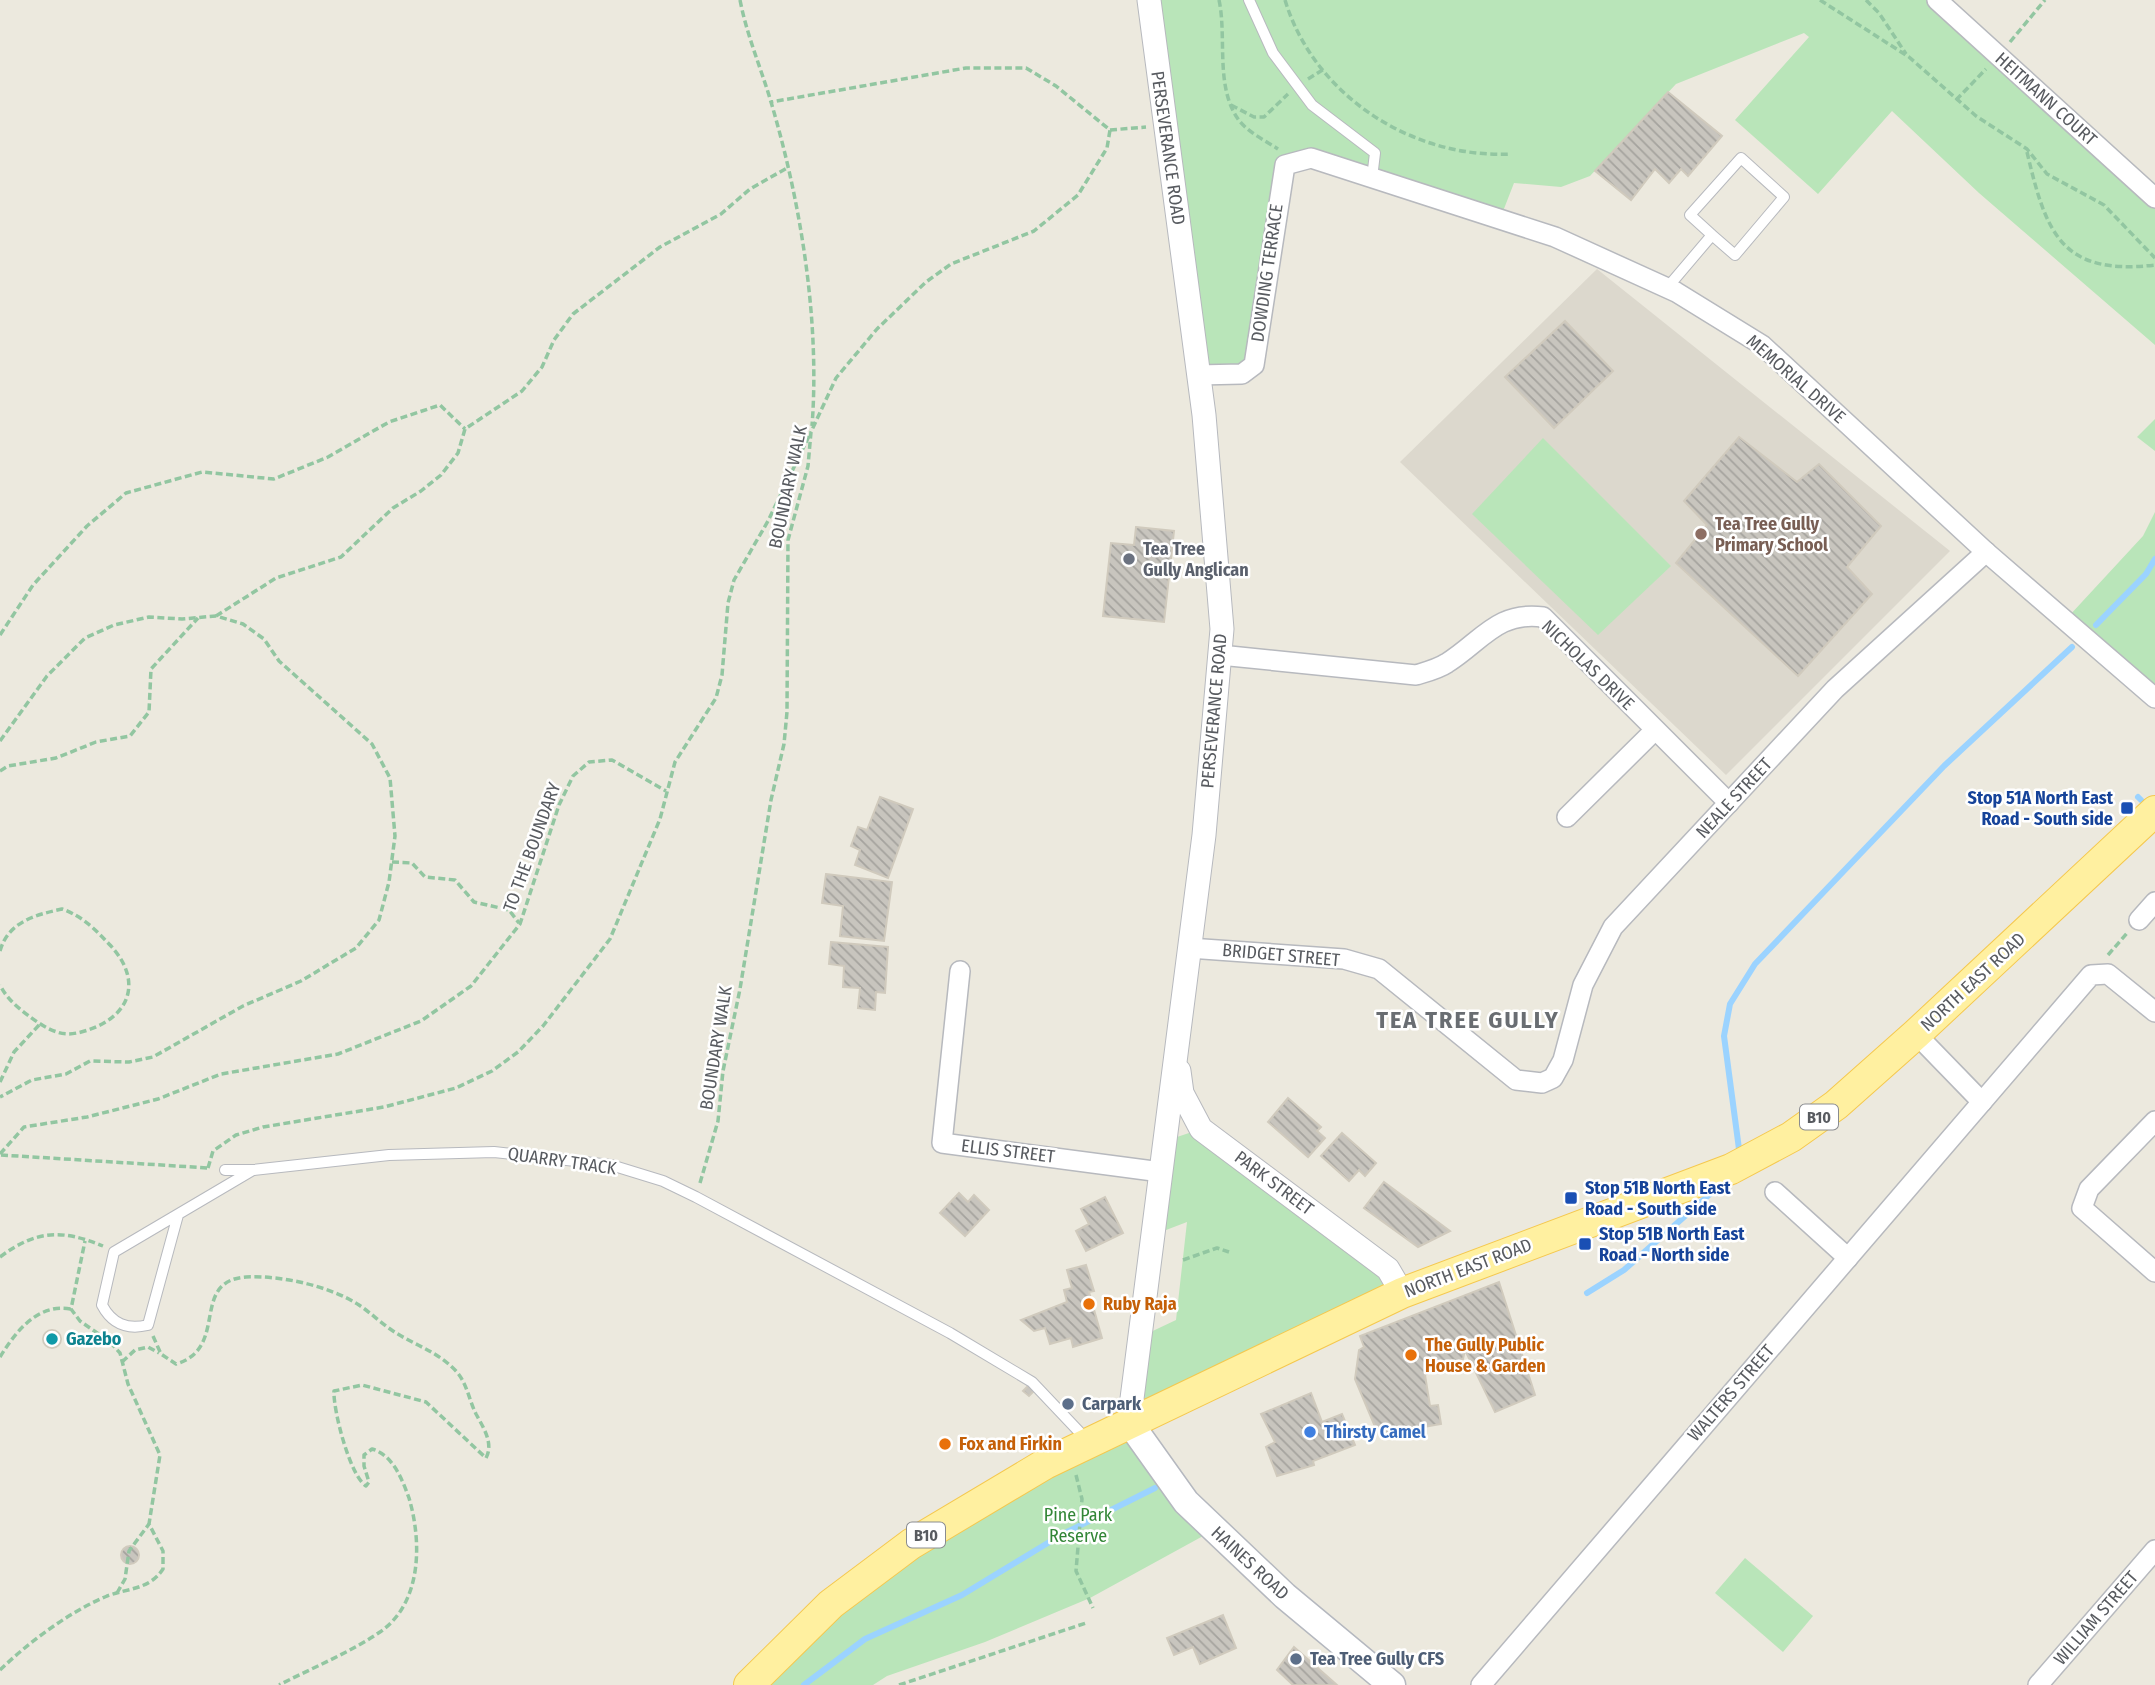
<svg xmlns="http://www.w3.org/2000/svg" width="2155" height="1685" viewBox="0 0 2155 1685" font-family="'Fira Sans Condensed',sans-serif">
<defs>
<pattern id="building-back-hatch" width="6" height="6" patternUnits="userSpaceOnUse" patternTransform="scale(1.75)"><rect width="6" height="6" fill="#c8c5be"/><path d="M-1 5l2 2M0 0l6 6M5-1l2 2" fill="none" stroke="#a5a39e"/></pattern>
</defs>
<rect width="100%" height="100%" fill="#ece9de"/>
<path fill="#dcd8cd" d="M1597 269 1950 551 1726 775 1400 462Z"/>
<g fill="#b9e5b9">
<path d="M1153 0H1937L2155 198V345L1979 193 1892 111 1818 194 1735 120 1809 37 1804 33 1676 84 1590 176 1561 187 1514 183 1500 219 1311 158 1286 165 1254 365 1198 375Z"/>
<path d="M2155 419V451L2137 437Z"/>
<path d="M1543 438 1671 566 1598 635 1472 514Z"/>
<path d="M2155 512V698L2069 616 2143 536Z"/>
<path d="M1201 1129 1402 1293 1129 1422 1214 1530 1090 1598 985 1642 887 1676 873 1685H749L831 1604 1129 1422 1140 1337 1176 1320 1187 1222 1153 1235 1165 1141Z"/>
<path d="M1745 1558 1813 1616 1783 1652 1715 1593Z"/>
</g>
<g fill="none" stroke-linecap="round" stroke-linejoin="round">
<g stroke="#9bd3ff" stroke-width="6">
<path d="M2096 625 2146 574 2155 559"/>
<path d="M2138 797 2141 800"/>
<path d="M1739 1149 1724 1036 1730 1004 1755 964 1944 766 2072 647"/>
<path d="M1587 1293 1624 1270 1719 1186"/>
<path d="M804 1685 865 1639 962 1595 1061 1535 1155 1488"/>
</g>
</g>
<g fill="url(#building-back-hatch)" stroke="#d0cabd" stroke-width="2">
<path d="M1668 92 1722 136 1688 176 1681 169 1669 183 1655 169 1631 200 1595 171Z"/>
<path d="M1565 321 1613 371 1554 428 1505 377Z"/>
<path d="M1739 437 1797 482 1819 464 1881 526 1847 567 1872 594 1798 676 1676 563 1707 525 1684 501Z"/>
<path d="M1136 527 1174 531 1164 622 1103 616 1111 543 1134 545Z"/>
<path d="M880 797 913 809 888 878 855 865 860 850 851 846 858 827 867 830Z"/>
<path d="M826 874 892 882 884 941 840 936 843 906 822 903Z"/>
<path d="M831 942 888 947 885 993 876 992 875 1010 858 1008 860 988 843 987 844 966 829 964Z"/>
<path d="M1288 1098 1321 1127 1317 1131 1325 1138 1308 1157 1268 1122Z"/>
<path d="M1342 1133 1376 1163 1365 1176 1359 1170 1349 1181 1321 1156Z"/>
<path d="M1384 1182 1450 1231 1418 1247 1364 1208Z"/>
<path d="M959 1193 968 1202 974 1195 989 1210 965 1236 940 1213Z"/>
<path d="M1105 1197 1123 1233 1086 1251 1076 1231 1089 1224 1081 1209Z"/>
<path d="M1086 1265 1094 1291 1089 1292 1102 1338 1073 1347 1071 1338 1050 1344 1045 1328 1034 1331 1021 1320 1067 1302 1064 1290 1072 1288 1067 1270Z"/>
<path d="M1499 1282 1535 1395 1495 1412 1465 1350 1463 1359 1444 1368 1441 1362 1432 1366 1434 1370 1425 1375 1430 1406 1438 1405 1441 1424 1384 1434 1376 1429 1355 1379 1359 1350 1364 1347 1360 1336Z"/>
<circle cx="52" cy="1339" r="9"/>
<path d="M1032 1382 1037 1388 1029 1396 1023 1391Z"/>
<path d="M1311 1393 1322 1422 1342 1414 1355 1445 1313 1461 1314 1465 1277 1476 1266 1447 1275 1442 1261 1414Z"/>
<circle cx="130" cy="1555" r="9"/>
<path d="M1223 1615 1236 1648 1200 1664 1193 1647 1174 1655 1167 1638Z"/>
<path d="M1294 1647 1337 1685H1293L1277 1670Z"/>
</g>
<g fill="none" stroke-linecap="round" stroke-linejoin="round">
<defs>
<g id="service">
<path d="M1249 0 1273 53 1312 105 1375 153 1372 178"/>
<path d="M1667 288 1712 235 1735 255 1784 197 1741 158 1690 215 1712 235"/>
<path d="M225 1170H253"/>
<path d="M178 1215 148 1325C127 1330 112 1324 102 1305L114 1252 253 1170 389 1155 494 1152 611 1165 663 1181 696 1197 950 1333 1032 1382 1086 1439"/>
</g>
<g id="minor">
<path d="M1937 0 2155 198"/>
<path d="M1198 375 1242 374 1254 365 1285 165 1311 158 1555 237 1676 292 1762 345 1986 552 2155 698"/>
<path d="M1220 655 1416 675C1426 672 1438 669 1447 663 1482 641 1497 611 1543 617L1729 803"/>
<path d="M1567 817 1655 730"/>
<path d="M2139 920 2155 902"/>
<path d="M1189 948 1344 959 1379 969 1516 1080 1542 1083 1553 1078 1563 1060 1583 985 1613 927 1835 689 1986 552"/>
<path d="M960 971 942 1143 1161 1172"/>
<path d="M1916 1034 1982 1102"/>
<path d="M2155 1121 2089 1189 2082 1208 2155 1272"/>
<path d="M1775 1192 1848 1258"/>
<path d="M1481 1685 2091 975 2108 974 2155 1012"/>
<path d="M2038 1685 2155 1550"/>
</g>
<g id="tertiary">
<path d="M1179 1071 1182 1093 1201 1129 1388 1269 1402 1293"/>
<path d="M1129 1422 1204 835 1222 629 1204 415 1149 0"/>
</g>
<path id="secondary" d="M1129 1422 1186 1502 1285 1596 1392 1685"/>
<path id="primary" d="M749 1685 831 1604 911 1544 1045 1464 1402 1293 1731 1169 1791 1137 1836 1105 1916 1034 2155 811"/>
</defs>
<use href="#service" stroke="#b7b9be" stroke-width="12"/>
<use href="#minor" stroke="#b7b9be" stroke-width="22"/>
<use href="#tertiary" stroke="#b7b9be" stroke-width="25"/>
<use href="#secondary" stroke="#b5b8bf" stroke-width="29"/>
<use href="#primary" stroke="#f5c84e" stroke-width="32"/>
<g stroke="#92c6a1" stroke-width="3.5" stroke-dasharray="7 3.5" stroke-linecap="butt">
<path d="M740 0C747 36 761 68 771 102 801 203 820 322 812 426"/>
<path d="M1219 0C1227 37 1215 86 1238 119 1247 132 1266 141 1278 149"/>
<path d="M1285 0C1314 96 1413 159 1511 154"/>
<path d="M1820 0 1909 57 1976 116 2027 149 2047 174 2104 205 2155 258"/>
<path d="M1866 0 1879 13 1906 54"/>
<path d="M2010 42 2045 0"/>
<path d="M1308 79 1324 69"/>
<path d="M1956 100 1986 69"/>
<path d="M1231 105 1254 117H1264L1288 94"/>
<path d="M1110 130 1146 127"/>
<path d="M2027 152C2046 233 2061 276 2155 265"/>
<path d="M216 616 276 578 341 557 393 508 421 491 441 475 458 453 465 429 522 391 542 367 554 340 573 314 660 247 721 214 750 189 787 168"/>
<path d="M0 635 33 585 87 526 126 493 202 472 274 479 328 457 389 422 440 405 465 429"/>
<path d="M0 741 47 676 85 638 114 625 149 617 182 619 216 616 243 624 264 639 279 661 372 744 390 778 395 836 389 882 379 920 356 948 301 981 243 1006 153 1057 129 1062 90 1061 66 1074 32 1080 0 1097"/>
<path d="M0 771 8 766 56 758 96 742 130 736 149 712 151 669 198 618"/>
<path d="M392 862 412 863 425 877 455 880 474 902 509 910 519 923"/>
<path d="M0 951C8 922 35 915 62 909 82 916 95 929 109 944 142 978 133 1015 88 1030 79 1033 67 1036 57 1032 47 1029 37 1022 29 1016 17 1007 7 999 0 985"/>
<path d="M2108 955 2128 932"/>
<path d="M0 1082 14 1052 40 1024"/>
<path d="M0 1154 24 1127 87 1117 158 1099 221 1074 338 1054 421 1021 471 986 520 924 559 805 573 776 589 762 612 760 666 791"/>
<path d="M1 1155 209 1168"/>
<path d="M208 1168 213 1151 236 1135 263 1127 384 1107 456 1088 492 1071 518 1052 543 1026 610 939 660 819 675 762 716 698 722 675 728 603 734 580 768 521 810 434"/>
<path d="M700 1183 718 1121 723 1071 740 989 771 800 784 744 787 712 788 540 808 466 811 432 836 378 877 329 926 282 951 264 1034 231 1078 195 1107 148 1110 130 1056 86 1026 68H966L771 102"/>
<path d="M0 1257C36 1230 62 1229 103 1246"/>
<path d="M1183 1260 1217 1248 1229 1252"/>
<path d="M153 1336 161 1354 176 1364C230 1348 189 1281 246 1277 280 1275 330 1286 359 1305 371 1313 381 1323 393 1331 414 1345 437 1351 456 1371 467 1383 469 1400 476 1414 483 1427 494 1443 486 1458L426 1402 362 1385 334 1391C333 1410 350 1476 366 1486L369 1482 364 1466V1455L372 1449C393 1455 402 1479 409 1498 422 1542 422 1603 380 1632 349 1653 312 1668 279 1685"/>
<path d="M0 1357C16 1331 38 1303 71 1309"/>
<path d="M122 1362 135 1350 148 1347 159 1353"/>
<path d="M1076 1475 1082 1499 1076 1571 1093 1608"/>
<path d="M117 1593 125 1579 129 1551 149 1524"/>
<path d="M0 1670C29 1642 69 1612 107 1596 128 1588 149 1590 163 1569V1551L149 1524 160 1455 128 1384 120 1353 110 1342 80 1321 71 1309 85 1241"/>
<path d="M899 1685 1086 1623"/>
</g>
<use href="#service" stroke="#fff" stroke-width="10"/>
<use href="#minor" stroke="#fff" stroke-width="19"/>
<use href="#tertiary" stroke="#fff" stroke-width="23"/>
<use href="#secondary" stroke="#fff" stroke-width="26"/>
<use href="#primary" stroke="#fff0a0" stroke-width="30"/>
</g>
<circle fill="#8d6e63" stroke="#fff" stroke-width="2.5" cx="1701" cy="534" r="7"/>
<circle fill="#6b7280" stroke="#fff" stroke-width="2.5" cx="1129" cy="559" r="7"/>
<g fill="#1a4fb4" stroke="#fff" stroke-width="2.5">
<rect x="2120" y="801" width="14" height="14" rx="3.5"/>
<rect x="1564" y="1191" width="14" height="14" rx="3.5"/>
<rect x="1578" y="1237" width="14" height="14" rx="3.5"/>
</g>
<g fill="#e8710a" stroke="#fff" stroke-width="2.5">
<circle cx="1089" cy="1304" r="7"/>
<circle cx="1411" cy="1355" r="7"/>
<circle cx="945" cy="1444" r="7"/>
</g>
<circle fill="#0f9aa8" stroke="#fff" stroke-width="2.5" cx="52" cy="1339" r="7"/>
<g fill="#5c6f8a" stroke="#fff" stroke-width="2.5">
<circle cx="1068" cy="1404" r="7"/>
<circle cx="1296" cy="1659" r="7"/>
</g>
<circle fill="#3f7fe0" stroke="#fff" stroke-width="2.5" cx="1310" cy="1432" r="7"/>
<g text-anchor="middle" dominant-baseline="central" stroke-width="5" stroke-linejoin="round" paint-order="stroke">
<g fill="#fff" stroke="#8a8c90" stroke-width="2">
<rect x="1800" y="1104.5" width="38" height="25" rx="5"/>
<rect x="907" y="1522.5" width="38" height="25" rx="5"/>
</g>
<g font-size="16" font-weight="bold" fill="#585b60">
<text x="1819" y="1117">B10</text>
<text x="926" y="1535">B10</text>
</g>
<g font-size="18" fill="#585b60" stroke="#fff">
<text transform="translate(2046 99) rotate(42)">HEITMANN COURT</text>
<text transform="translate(1168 148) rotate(82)">PERSEVERANCE ROAD</text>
<text transform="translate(1267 273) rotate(-82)">DOWDING TERRACE</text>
<text transform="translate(1796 379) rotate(41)">MEMORIAL DRIVE</text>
<text transform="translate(788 487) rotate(-78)">BOUNDARY WALK</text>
<text transform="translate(1588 665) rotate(44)">NICHOLAS DRIVE</text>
<text transform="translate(1214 711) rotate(-85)">PERSEVERANCE ROAD</text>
<text transform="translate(1734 798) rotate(-47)">NEALE STREET</text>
<text transform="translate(532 847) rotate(-70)">TO THE BOUNDARY</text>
<text transform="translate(1281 955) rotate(5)">BRIDGET STREET</text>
<text transform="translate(1973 982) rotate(-43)">NORTH EAST ROAD</text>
<text transform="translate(716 1048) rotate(-81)">BOUNDARY WALK</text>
<text transform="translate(1008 1151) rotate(7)">ELLIS STREET</text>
<text transform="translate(562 1161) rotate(8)">QUARRY TRACK</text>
<text transform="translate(1274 1183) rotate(37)">PARK STREET</text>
<text transform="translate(1468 1268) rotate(-21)">NORTH EAST ROAD</text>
<text transform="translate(1731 1393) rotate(-49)">WALTERS STREET</text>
<text transform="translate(1250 1563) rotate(43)">HAINES ROAD</text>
<text transform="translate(2096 1618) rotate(-49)">WILLIAM STREET</text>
</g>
<g font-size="18" font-weight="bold" fill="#785e54" stroke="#fff" text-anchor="start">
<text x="1715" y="524">Tea Tree Gully<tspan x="1715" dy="21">Primary School</tspan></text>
</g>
<g font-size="18" font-weight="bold" fill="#5b616d" stroke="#fff" text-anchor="start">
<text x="1143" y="549">Tea Tree<tspan x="1143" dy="21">Gully Anglican</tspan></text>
</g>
<g font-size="18" font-weight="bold" fill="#164399" stroke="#fff" text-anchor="start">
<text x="2113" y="798" text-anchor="end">Stop 51A North East<tspan x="2113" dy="21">Road - South side</tspan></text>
<text x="1585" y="1188">Stop 51B North East<tspan x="1585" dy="21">Road - South side</tspan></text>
<text x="1599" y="1234">Stop 51B North East<tspan x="1599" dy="21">Road - North side</tspan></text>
</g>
<g font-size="18" font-weight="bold" fill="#c56008" stroke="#fff" text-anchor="start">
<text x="1103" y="1304">Ruby Raja</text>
<text x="1425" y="1345">The Gully Public<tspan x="1425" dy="21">House &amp; Garden</tspan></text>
<text x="959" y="1444">Fox and Firkin</text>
</g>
<g font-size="18" font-weight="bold" fill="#0d838f" stroke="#fff" text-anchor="start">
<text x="66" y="1339">Gazebo</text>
</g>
<g font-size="18" font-weight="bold" fill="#4e5e75" stroke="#fff" text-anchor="start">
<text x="1082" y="1404">Carpark</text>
<text x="1310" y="1659">Tea Tree Gully CFS</text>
</g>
<g font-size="18" font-weight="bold" fill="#366cbe" stroke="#fff" text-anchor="start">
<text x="1324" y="1432">Thirsty Camel</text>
</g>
<g font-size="18" fill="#328636" stroke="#fff">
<text x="1078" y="1515">Pine Park<tspan x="1078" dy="21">Reserve</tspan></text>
</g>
<g font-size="24" font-weight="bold" letter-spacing="2" fill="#696d72" stroke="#fff">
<text x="1468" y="1020">TEA TREE GULLY</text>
</g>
</g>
</svg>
